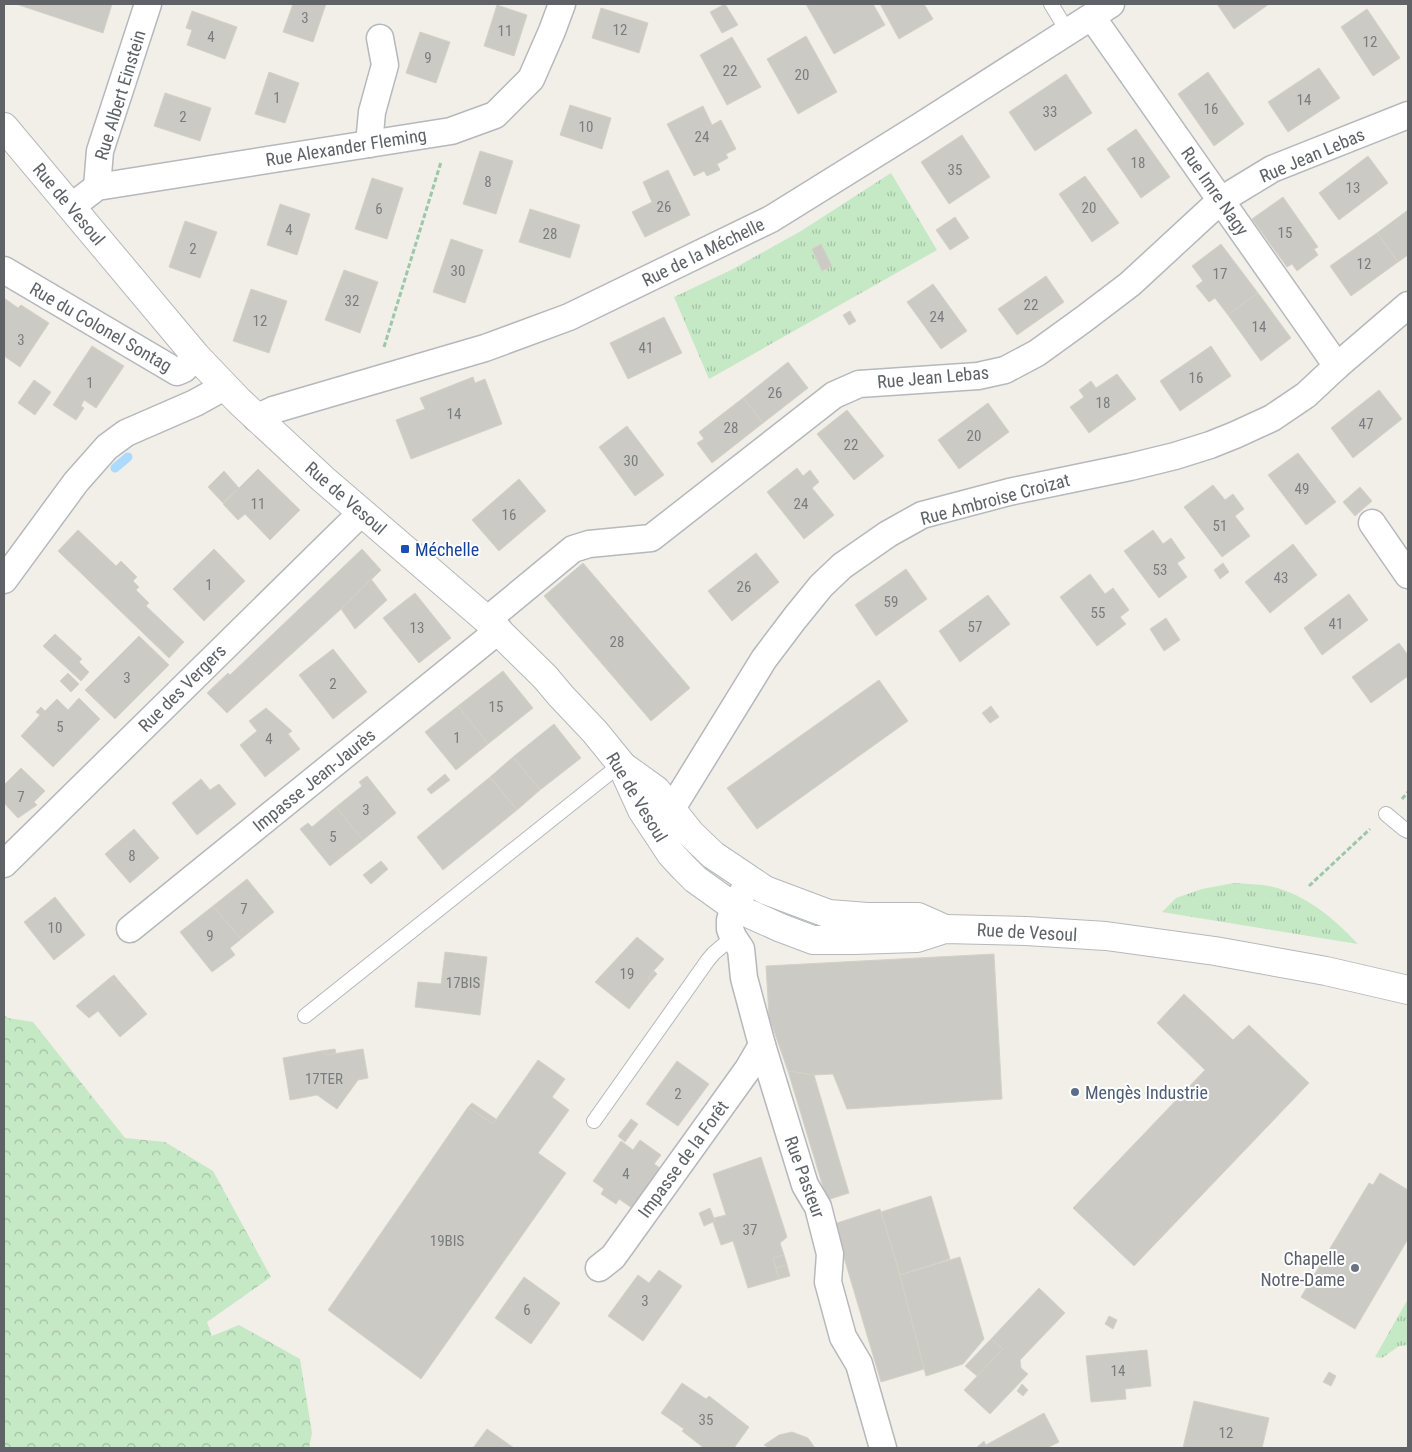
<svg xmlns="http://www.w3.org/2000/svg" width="1412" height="1452" viewBox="0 0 1412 1452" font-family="'Roboto Condensed',sans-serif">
<defs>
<pattern id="grass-tufts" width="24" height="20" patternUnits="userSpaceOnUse" patternTransform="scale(1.25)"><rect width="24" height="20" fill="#c5e8c5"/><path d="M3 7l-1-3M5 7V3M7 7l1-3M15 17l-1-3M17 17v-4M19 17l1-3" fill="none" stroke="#a3c0a4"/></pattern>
<pattern id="forest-crowns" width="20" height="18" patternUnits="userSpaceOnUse" patternTransform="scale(1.25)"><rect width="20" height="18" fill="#c5e8c5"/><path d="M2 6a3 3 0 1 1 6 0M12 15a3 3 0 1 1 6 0" fill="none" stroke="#a3c0a4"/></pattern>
</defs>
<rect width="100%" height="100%" fill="#f1efe8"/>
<g fill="url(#grass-tufts)">
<path d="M891 173 937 250 709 379 674 297 731 270 801 231Z"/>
<path d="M1234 883C1246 884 1258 884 1269 886 1304 893 1335 919 1358 944L1162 912 1176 898 1202 889Z"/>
<path d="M1408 1299V1345L1399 1346 1382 1358 1375 1357Z"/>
</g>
<path fill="url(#forest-crowns)" d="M4 1015 8 1018 33 1022 125 1138 165 1142 213 1171 271 1277 207 1322 212 1336 239 1325 300 1359 312 1433 309 1448H4Z"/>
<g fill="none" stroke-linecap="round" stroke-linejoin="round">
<path stroke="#aadaff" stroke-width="9" d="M115 468 128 457"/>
</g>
<g fill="#cccac5" stroke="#d6d1c6">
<path d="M16 4H112L103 33Z"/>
<path d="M293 4H326L313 42 283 32Z"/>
<path d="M725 4 738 25 722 33 710 12Z"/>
<path d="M806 4H873L885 25 834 54Z"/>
<path d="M880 4H924L933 19 899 39Z"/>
<path d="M1217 4H1269L1234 29Z"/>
<path d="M497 5 527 15 514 56 484 46Z"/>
<path d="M601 8 648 23 639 53 592 38Z"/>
<path d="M1367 9 1400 58 1373 76 1341 27Z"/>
<path d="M192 11 237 27 225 59 187 45 192 30 186 28Z"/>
<path d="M420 32 450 42 436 83 406 73Z"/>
<path d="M806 36 837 92 798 114 767 59Z"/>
<path d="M732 37 761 87 727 105 700 55Z"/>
<path d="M1319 68 1340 98 1288 132 1268 102Z"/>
<path d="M269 72 299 83 285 123 255 114Z"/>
<path d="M1208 72 1244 124 1214 146 1178 94Z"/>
<path d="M1066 74 1092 113 1035 151 1009 112Z"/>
<path d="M165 93 211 108 200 141 154 126Z"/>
<path d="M570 105 611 118 602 149 560 135Z"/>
<path d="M703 106 712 125 721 120 736 149 726 154 728 158 717 164 720 170 707 176 704 171 694 176 667 124Z"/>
<path d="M1136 129 1170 177 1141 198 1107 149Z"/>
<path d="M962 135 990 177 949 204 921 162Z"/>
<path d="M480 151 513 161 496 214 463 204Z"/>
<path d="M1368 156 1388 183 1339 220 1319 193Z"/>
<path d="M668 170 690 215 645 237 632 212 652 202 643 182Z"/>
<path d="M1085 176 1119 223 1092 242 1059 194Z"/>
<path d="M372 178 403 188 387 239 355 229Z"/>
<path d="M1283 197 1318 247 1314 249 1318 255 1297 271 1292 264 1287 267 1252 219Z"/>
<path d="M280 204 310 214 297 255 267 245Z"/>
<path d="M530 209 580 225 570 258 519 242Z"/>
<path d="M1408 210V255L1398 262 1377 233Z"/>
<path d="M955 217 969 238 950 250 936 230Z"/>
<path d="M185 221 217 232 200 278 169 267Z"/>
<path d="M1377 233 1398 262 1351 296 1330 266Z"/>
<path d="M451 239 483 250 465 303 433 292Z"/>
<path d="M821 244 832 266 822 271 812 249Z"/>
<path d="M1221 244 1258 293 1228 315 1215 298 1209 302 1196 286 1203 281 1192 266Z"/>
<path d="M344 270 378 282 360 333 325 320Z"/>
<path d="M1046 276 1064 302 1017 335 998 309Z"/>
<path d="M933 284 967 331 941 349 907 302Z"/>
<path d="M251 289 287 301 269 353 233 341Z"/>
<path d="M1258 293 1291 338 1261 361 1228 315Z"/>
<path d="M4 298 18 308 21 305 49 323 20 367 4 356Z"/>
<path d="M850 311 856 321 849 325 843 315Z"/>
<path d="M664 317 682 353 628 379 610 343Z"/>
<path d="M92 346 124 366 96 408 84 400 81 406 84 408 76 420 53 405Z"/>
<path d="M1211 346 1231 376 1180 411 1160 381Z"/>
<path d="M788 362 808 388 763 423 743 398Z"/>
<path d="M1117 374 1136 399 1089 433 1070 407 1084 397 1079 390 1091 381 1096 388Z"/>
<path d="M473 377 475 383 485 379 502 424 411 459 396 420 425 409 420 398Z"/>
<path d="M34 380 51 392 35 415 18 403Z"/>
<path d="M1379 390 1402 419 1353 458 1331 428Z"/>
<path d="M743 398 763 423 712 463 697 443 704 439 699 432Z"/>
<path d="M988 403 1009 432 959 469 938 440Z"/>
<path d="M847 410 884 456 854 480 817 434Z"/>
<path d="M627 426 664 475 635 496 599 447Z"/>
<path d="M1298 453 1336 502 1306 525 1268 475Z"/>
<path d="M797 468 803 476 810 470 819 482 812 488 834 515 804 539 767 492Z"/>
<path d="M258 469 300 510 270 540 245 514 238 520 223 504Z"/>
<path d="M224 471 239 488 223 503 208 487Z"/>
<path d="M519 479 546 511 499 551 472 520Z"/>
<path d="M1213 485 1225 500 1233 494 1244 509 1235 516 1250 536 1222 557 1184 507Z"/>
<path d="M1360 487 1372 501 1355 516 1343 502Z"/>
<path d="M78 530 116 566 121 561 137 577 133 581 139 587 136 590 149 603 146 606 184 642 169 658 58 551Z"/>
<path d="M1153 530 1163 544 1171 538 1185 558 1177 563 1187 577 1159 598 1124 551Z"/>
<path d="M1293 544 1317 575 1270 613 1245 582Z"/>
<path d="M214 549 245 581 204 621 173 589Z"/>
<path d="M362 549 381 570 341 609 227 713 207 693 228 673 230 675Z"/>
<path d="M756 553 779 582 732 621 708 591Z"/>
<path d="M583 563 690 688 651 721 544 596Z"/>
<path d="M1223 563 1229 572 1220 579 1214 570Z"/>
<path d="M906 569 927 599 876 636 855 605Z"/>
<path d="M1090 574 1105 594 1113 588 1129 610 1120 617 1126 624 1097 646 1060 597Z"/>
<path d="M371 579 387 600 355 629 341 609Z"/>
<path d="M415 593 451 638 419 663 383 618Z"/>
<path d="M1349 594 1368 620 1322 655 1304 628Z"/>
<path d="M988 595 1010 624 960 662 939 631Z"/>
<path d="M1166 618 1180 640 1164 651 1150 629Z"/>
<path d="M55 634 82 659 79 662 89 672 81 681 43 646Z"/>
<path d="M139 636 169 665 115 719 85 690Z"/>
<path d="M1399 643 1408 655V676L1371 703 1352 677Z"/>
<path d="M333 649 367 692 333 719 299 675Z"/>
<path d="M503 671 533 708 488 744 458 706Z"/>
<path d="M68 673 79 684 71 692 60 681Z"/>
<path d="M879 680 908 721 757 829 727 788Z"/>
<path d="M79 698 100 719 53 767 21 736 40 715 36 712 41 707 45 711 57 699 68 710Z"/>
<path d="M458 706 488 744 456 770 425 732Z"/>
<path d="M991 706 999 717 990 723 982 713Z"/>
<path d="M266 708 292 731 288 734 300 749 265 777 240 745 257 731 249 721Z"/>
<path d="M554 724 581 758 540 790 513 757Z"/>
<path d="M513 757 540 790 517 810 490 777Z"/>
<path d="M21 768 45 791 34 802 37 805 18 818 4 803V785Z"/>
<path d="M445 774 450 780 431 794 427 789Z"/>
<path d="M367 776 396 813 363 840 336 807 362 786 359 782Z"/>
<path d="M490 777 517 810 443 870 417 837Z"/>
<path d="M201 779 210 790 219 784 236 804 197 835 172 803Z"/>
<path d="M336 807 363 840 330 866 300 829 308 823 312 827Z"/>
<path d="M134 829 159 858 130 883 105 854Z"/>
<path d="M381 861 388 869 371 884 363 875Z"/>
<path d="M247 879 274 912 241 939 213 906Z"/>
<path d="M55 897 85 935 54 960 24 922Z"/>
<path d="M213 906 241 939 230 948 235 955 212 972 180 932Z"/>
<path d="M637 937 664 959 649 976 650 982 629 1009 595 982Z"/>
<path d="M445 952 487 957 480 1015 415 1007 418 982 441 984Z"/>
<path d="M994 954 1002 1099 847 1109 833 1074 814 1075 788 1071 769 1017 766 966Z"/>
<path d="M654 971 657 974 650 982 649 976Z"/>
<path d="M114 975 118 980 115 982 111 977Z"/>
<path d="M111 977 115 982 118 980 147 1014 120 1037 98 1011 89 1018 76 1006Z"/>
<path d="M1184 994 1233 1040 1249 1025 1309 1083 1134 1266 1073 1208 1205 1070 1157 1023Z"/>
<path d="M335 1049 336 1054 327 1055 321 1051Z"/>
<path d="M363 1049 368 1078 358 1080 337 1109 317 1095 290 1100 283 1058 321 1051 327 1055Z"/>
<path d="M538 1060 565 1079 552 1097 569 1110 538 1153 566 1173 421 1379 328 1310 468 1107 493 1124Z"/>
<path d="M677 1061 709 1084 678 1126 646 1104Z"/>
<path d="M788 1071 814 1075 849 1193 827 1200Z"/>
<path d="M472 1103 496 1119 493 1124 468 1107Z"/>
<path d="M631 1119 638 1124 625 1142 618 1136Z"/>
<path d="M640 1140 661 1155 654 1164 660 1168 632 1208 619 1199 616 1204 601 1194 604 1189 593 1181 621 1141 633 1150Z"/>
<path d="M761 1157 787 1237 780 1243 784 1255 773 1258 779 1279 748 1288 733 1241 721 1245 713 1222 715 1221 714 1218 726 1215 713 1174Z"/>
<path d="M1380 1173 1408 1190V1239L1355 1329 1301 1297 1369 1183 1373 1185Z"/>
<path d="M931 1196 950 1259 900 1275 881 1212Z"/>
<path d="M710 1208 715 1221 704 1226 699 1213Z"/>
<path d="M880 1209 900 1275 924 1369 881 1382 834 1224Z"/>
<path d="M784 1255 787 1265 776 1268 773 1258Z"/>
<path d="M960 1257 984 1339 963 1364 926 1376 900 1275Z"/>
<path d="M787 1265 790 1276 779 1279 776 1268Z"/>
<path d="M659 1270 682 1286 643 1341 608 1316 638 1275 649 1283Z"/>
<path d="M524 1277 560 1303 531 1344 495 1318Z"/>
<path d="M1039 1288 1065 1313 1020 1360 1021 1368 1028 1374 990 1414 964 1390 1003 1349 991 1339Z"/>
<path d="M1109 1316 1117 1320 1113 1329 1105 1324Z"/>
<path d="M991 1339 1003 1349 977 1376 965 1366Z"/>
<path d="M1147 1350 1151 1386 1125 1389 1126 1399 1091 1402 1086 1356Z"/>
<path d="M1329 1372 1336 1376 1331 1386 1323 1382Z"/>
<path d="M682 1383 706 1399 709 1396 749 1427 734 1448H704L682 1431 684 1429 661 1413Z"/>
<path d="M1022 1384 1028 1390 1023 1396 1017 1391Z"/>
<path d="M1194 1401 1269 1418 1262 1448H1183Z"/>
<path d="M1044 1413 1059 1442 1047 1448H987L986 1445Z"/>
<path d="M487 1429 514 1448H473Z"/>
<path d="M792 1432 808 1438 815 1448H769L764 1445 779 1435Z"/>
<path d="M984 1441 987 1448H976Z"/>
</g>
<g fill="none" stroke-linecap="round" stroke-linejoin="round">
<defs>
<g id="service">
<path d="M1051 4 1068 32"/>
<path d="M1386 814 1404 829 1408 831"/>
<path d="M305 1016 621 764"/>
<path d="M594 1121 708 960 714 953 733 937"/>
</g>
<g id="minor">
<path d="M1092 17 1337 366"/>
<path d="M369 144 372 112 385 65 380 38"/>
<path d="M97 187 100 151 148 4"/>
<path d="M71 207 97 187 451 131 495 115 531 79 552 31 562 4"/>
<path d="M4 270 177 372 184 369 196 356"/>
<path d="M256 418 273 410 485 348 569 317 771 219 919 127 1111 4"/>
<path d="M1372 523 1408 575"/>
<path d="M4 580 76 482 107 447 126 433 195 403 224 387"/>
<path d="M487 620 573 549 589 544 651 538 834 395 859 384 978 376 1005 370 1037 353 1084 319 1130 284 1221 200 1272 169 1408 115"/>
<path d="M650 810H671L764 659 795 618 821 586 842 566 888 534 922 515 1009 492 1130 467 1175 456 1210 445 1235 435 1272 418 1306 395 1337 366 1408 305"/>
<path d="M4 864 361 513"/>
<path d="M750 880 734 907 730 920V929L733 937 741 949 744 978 762 1045 805 1185 818 1207 830 1254 828 1282 843 1337 859 1364 883 1448"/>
<path d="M130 929 499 630"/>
<path d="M599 1268 613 1257 748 1069 762 1045"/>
</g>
<g id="tertiary">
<path d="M4 127 196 356 239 401 323 479 487 620 545 677 561 696 595 732 621 764 642 810 671 854 684 868 695 879 734 907 781 928 813 940H854L917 938 945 929 1026 931 1106 936 1215 951 1326 971 1408 990"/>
<path d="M624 767 656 790 691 834 713 855 765 890 829 914 867 917H918L945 929"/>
</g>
</defs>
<use href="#service" stroke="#b5b8bc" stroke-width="16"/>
<use href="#minor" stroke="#b5b8bc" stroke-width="29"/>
<use href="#tertiary" stroke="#b5b8bc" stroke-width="30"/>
<g stroke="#9cc7a9" stroke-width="3" stroke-dasharray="5 2.5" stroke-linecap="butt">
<path d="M384 347 441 162"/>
<path d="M1402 799 1408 792"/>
<path d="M1309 886 1370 829"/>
</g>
<use href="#service" stroke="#fff" stroke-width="14"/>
<use href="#minor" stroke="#fff" stroke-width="26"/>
<use href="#tertiary" stroke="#fff" stroke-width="28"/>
</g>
<rect fill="#1a4fb4" stroke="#fff" stroke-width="2" x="400" y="544" width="10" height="10" rx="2.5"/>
<circle fill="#5c6f8a" stroke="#fff" stroke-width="2" cx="1075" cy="1092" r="5"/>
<circle fill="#6b7280" stroke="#fff" stroke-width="2" cx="1355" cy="1268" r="5"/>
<g text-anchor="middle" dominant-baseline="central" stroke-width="4" stroke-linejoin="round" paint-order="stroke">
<g font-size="15" fill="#7a7d7f">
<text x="305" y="18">3</text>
<text x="620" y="30">12</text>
<text x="505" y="31">11</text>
<text x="211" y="37">4</text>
<text x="1370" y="42">12</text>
<text x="428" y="58">9</text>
<text x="730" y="71">22</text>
<text x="802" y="75">20</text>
<text x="277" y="98">1</text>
<text x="1304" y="100">14</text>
<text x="1211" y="109">16</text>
<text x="1050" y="112">33</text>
<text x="183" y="117">2</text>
<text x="586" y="127">10</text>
<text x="702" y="137">24</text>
<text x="1138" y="163">18</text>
<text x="955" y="170">35</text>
<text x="488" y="182">8</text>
<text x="1353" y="188">13</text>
<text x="664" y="207">26</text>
<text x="1089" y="208">20</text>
<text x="379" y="209">6</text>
<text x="289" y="230">4</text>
<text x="1285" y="233">15</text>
<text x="550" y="234">28</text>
<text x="193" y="249">2</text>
<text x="1364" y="264">12</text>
<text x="458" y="271">30</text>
<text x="1220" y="274">17</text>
<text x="352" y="301">32</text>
<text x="1031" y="305">22</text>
<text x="937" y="317">24</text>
<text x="260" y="321">12</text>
<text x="1259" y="327">14</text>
<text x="21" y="340">3</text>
<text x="646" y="348">41</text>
<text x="1196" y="378">16</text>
<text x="90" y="383">1</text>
<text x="775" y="393">26</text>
<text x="1103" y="403">18</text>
<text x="454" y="414">14</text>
<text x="1366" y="424">47</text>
<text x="731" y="428">28</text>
<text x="974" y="436">20</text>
<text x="851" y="445">22</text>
<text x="631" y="461">30</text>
<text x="1302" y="489">49</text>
<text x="258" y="504">11</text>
<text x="801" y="504">24</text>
<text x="509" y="515">16</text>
<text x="1220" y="526">51</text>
<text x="1160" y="570">53</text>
<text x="1281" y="578">43</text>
<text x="209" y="585">1</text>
<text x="744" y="587">26</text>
<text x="891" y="602">59</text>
<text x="1098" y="613">55</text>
<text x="1336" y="624">41</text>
<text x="975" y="627">57</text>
<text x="417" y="628">13</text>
<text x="617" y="642">28</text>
<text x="127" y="678">3</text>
<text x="333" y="684">2</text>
<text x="496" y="707">15</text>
<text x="60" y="727">5</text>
<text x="457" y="738">1</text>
<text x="269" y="739">4</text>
<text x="21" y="797">7</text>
<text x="366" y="810">3</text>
<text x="333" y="837">5</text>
<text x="132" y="856">8</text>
<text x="244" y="909">7</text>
<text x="55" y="928">10</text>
<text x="210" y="936">9</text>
<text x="627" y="974">19</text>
<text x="463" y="983">17BIS</text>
<text x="324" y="1079">17TER</text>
<text x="678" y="1094">2</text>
<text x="626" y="1174">4</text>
<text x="750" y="1230">37</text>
<text x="447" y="1241">19BIS</text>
<text x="645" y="1301">3</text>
<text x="527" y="1310">6</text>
<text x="1118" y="1371">14</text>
<text x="706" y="1420">35</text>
<text x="1226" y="1433">12</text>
</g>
<g font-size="18" fill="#5f6368" stroke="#fff">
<text transform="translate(120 95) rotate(-73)">Rue Albert Einstein</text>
<text transform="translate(346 147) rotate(-9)">Rue Alexander Fleming</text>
<text transform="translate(1312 155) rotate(-23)">Rue Jean Lebas</text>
<text transform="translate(1215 191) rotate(55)">Rue Imre Nagy</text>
<text transform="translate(69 204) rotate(50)">Rue de Vesoul</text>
<text transform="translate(703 252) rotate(-26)">Rue de la Méchelle</text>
<text transform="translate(101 327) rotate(30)">Rue du Colonel Sontag</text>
<text transform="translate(933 377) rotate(-5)">Rue Jean Lebas</text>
<text transform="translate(346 498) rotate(41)">Rue de Vesoul</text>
<text transform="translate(995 499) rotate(-15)">Rue Ambroise Croizat</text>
<text transform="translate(182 688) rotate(-45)">Rue des Vergers</text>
<text transform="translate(314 780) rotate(-39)">Impasse Jean-Jaurès</text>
<text transform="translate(637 797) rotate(59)">Rue de Vesoul</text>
<text transform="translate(1027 932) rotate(3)">Rue de Vesoul</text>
<text transform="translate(683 1159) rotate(-54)">Impasse de la Forêt</text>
<text transform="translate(805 1177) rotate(70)">Rue Pasteur</text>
</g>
<g font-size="18" fill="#164399" stroke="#fff" text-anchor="start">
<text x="415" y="549">Méchelle</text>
</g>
<g font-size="18" fill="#4e5e75" stroke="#fff" text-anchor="start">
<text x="1085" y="1092">Mengès Industrie</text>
</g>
<g font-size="18" fill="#5b616d" stroke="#fff" text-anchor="end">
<text x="1345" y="1258">Chapelle<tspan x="1345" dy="21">Notre-Dame</tspan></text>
</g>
</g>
<rect width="1412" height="1452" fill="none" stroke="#5f6368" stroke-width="10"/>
</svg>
